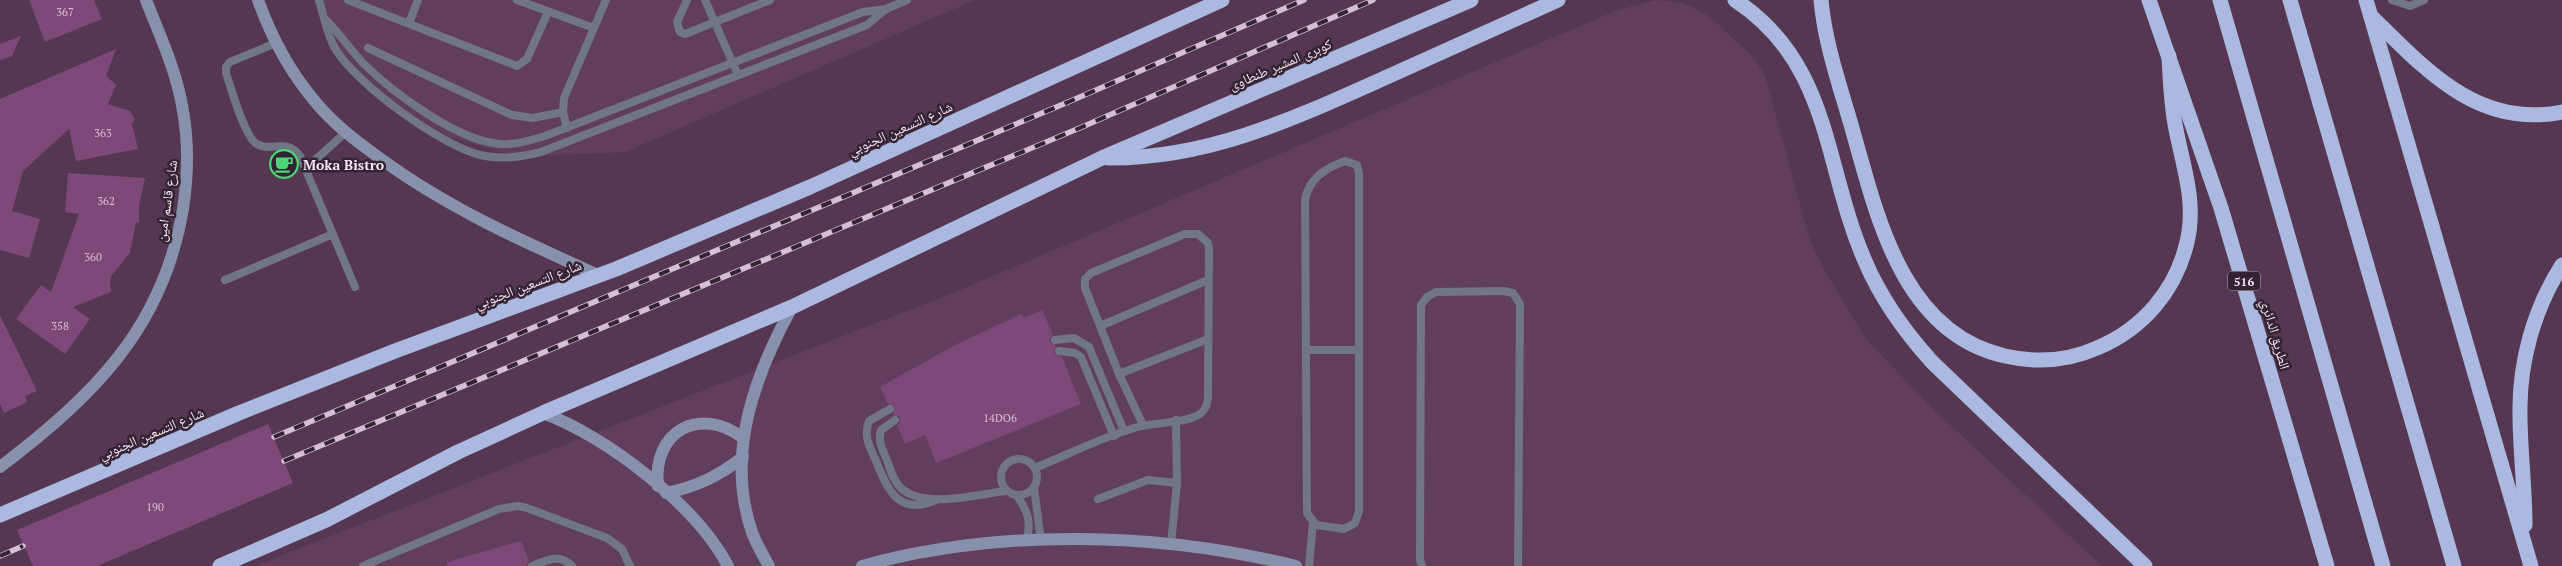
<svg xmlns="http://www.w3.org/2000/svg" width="2562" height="566" viewBox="0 0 2562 566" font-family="'PT Serif','Noto Naskh Arabic',serif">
<rect width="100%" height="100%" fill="#553752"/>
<g fill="#613e5e">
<path d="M313 0H975L625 152 517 157 418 127 337 55Z"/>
<path d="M1656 0 1684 3 1709 16 1753 57 1765 75 1809 238 1825 271 1866 339 1933 409 2102 566H254L953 293 1615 11Z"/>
</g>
<g fill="#7c4978">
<path d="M29 0H94L102 19 45 42Z"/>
<path d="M21 36 12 56 0 60V44Z"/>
<path d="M116 49 106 76 116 85 108 104 130 111 135 119 132 124 138 149 76 161 69 129 23 171 12 211 40 219 29 258 0 250V99Z"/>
<path d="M68 173 145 178 139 206V223L136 222 130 253 112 275 110 280 111 292 73 307 90 319 65 354 16 319 41 285 51 292 79 214 65 212Z"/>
<path d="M1042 310 1053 335 1050 338V343L1057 346 1054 350V354L1062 357 1081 404 936 463 925 435 905 444 897 425 900 422V417L893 415 895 407 888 404 880 387 955 345 1021 314 1024 318Z"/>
<path d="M0 315 37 391 25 396 27 402 4 413 0 404Z"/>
<path d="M268 424 293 483 97 566H33L17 530Z"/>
<path d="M521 541 529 561 526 566H447V562Z"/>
</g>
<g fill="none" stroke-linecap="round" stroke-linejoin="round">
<g stroke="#707686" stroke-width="8">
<path d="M319 0C324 16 327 36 336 50 358 85 440 145 480 155 501 160 520 157 541 152L867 25 886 9"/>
<path d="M348 0 517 66 527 59 548 12"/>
<path d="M517 0 594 28"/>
<path d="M687 0 677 22 680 32 685 34 770 0"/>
<path d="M705 0 738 75"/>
<path d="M2392 0 2410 6 2424 0"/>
<path d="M325 19C339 33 350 49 363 63 393 93 458 141 500 144 516 145 531 140 545 136L863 12 886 9 907 0"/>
<path d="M409 23 418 0"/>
<path d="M276 43 230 62 226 67V73C231 88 245 138 257 144 272 153 286 137 300 156L355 287"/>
<path d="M368 48 512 115 533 118 563 112"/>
<path d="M567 128 563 112 564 98 606 0"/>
<path d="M1345 161 1357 165 1359 173V511L1355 523 1344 529 1316 525 1307 513 1305 200C1309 178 1326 168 1345 161Z"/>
<path d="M305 169 345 133"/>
<path d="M225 280 333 234"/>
<path d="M1100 326 1208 280"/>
<path d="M1055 340 1074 338 1089 347 1124 431"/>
<path d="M1308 350H1359"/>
<path d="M1059 351 1075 353 1081 357 1114 436"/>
<path d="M1119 374 1208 339"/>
<path d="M890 409 869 421C863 435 870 448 876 461 888 491 899 516 936 500"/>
<path d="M895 420 881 430C877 442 884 452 888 463 891 472 894 481 900 487 922 510 978 494 1006 491"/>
<circle cx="1019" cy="477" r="18"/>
<path d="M1035 468C1067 455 1100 438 1134 428 1153 422 1178 424 1194 417 1203 414 1208 406 1208 396L1209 250 1208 243 1198 234H1185L1091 273 1085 279V288L1119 374 1143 425"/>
<path d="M1034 487 1041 541"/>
<path d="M1016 495C1028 510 1032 524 1026 542"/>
<path d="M1098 499 1148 480 1177 483"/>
<path d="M1171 544 1177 483 1176 420"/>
<path d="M363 566 499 509 518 506 527 508 607 538 622 549 630 566"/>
<path d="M532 566C547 560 560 553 572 566"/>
<path d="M1309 566 1313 523"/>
<path d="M1422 566 1420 560 1421 305 1427 297 1436 292 1504 291 1513 293 1520 304 1518 566"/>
</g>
<g stroke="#8891ab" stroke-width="12">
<path d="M258 0C271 36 288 69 313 99 332 123 356 141 381 159 448 208 522 241 598 275"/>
<path d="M543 413C606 436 697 506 728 566"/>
<path d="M0 467C92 397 163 329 183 209 188 176 189 144 183 111 177 72 160 36 146 0"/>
<path d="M658 486C652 431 700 405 743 438"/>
<path d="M666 493C696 487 719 476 743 457"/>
<path d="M769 566C763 555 756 544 752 532 725 454 755 375 792 307"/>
<path d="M862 566C999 528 1159 532 1296 566"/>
</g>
<g stroke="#abb9e1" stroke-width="15">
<path d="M1735 0C1832 64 1823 165 1865 261 1881 299 1905 332 1932 362L2145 566"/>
<path d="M1821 0C1825 44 1840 86 1852 128 1877 216 1902 333 2005 356 2036 363 2068 361 2097 348 2143 329 2176 290 2187 242 2197 201 2182 164 2175 124 2171 102 2170 79 2169 56"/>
<path d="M2149 0 2221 208 2327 566"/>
<path d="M2220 0 2383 566"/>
<path d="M2290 0 2454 566"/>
<path d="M2366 0 2531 566"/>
<path d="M2372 17C2425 69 2478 129 2562 112"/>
<path d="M1108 158C1206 159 1291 120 1378 81 1438 54 1498 27 1558 0"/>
<path d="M0 515 239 413 395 351 616 269 810 187 1222 0"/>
<path d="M2525 525C2525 488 2520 451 2520 414 2519 362 2534 309 2562 265"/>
<path d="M220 566 326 520 458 452 543 413 792 307 1102 158 1471 0"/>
</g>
<defs>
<g id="rail">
<path d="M274 437 1073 100 1304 0"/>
<path d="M284 461 1082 127 1373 0"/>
<path d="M0 556 23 546"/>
</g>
</defs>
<use href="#rail" stroke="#d5bfd2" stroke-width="5.5"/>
<use href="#rail" stroke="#322431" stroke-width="4" stroke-dasharray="11" stroke-linecap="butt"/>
</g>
<defs>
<symbol id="cafe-ring" viewBox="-11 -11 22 22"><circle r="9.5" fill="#322431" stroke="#4dd676" stroke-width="1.5"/><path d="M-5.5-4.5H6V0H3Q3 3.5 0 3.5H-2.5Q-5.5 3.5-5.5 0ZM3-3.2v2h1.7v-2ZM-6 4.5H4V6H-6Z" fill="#4dd676"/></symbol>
</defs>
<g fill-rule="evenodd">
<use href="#cafe-ring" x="268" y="148" width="32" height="32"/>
</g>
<g text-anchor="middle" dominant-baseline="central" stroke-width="5" stroke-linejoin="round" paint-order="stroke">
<g font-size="11" fill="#dabfd6">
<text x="65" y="12">367</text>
<text x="103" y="133">363</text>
<text x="106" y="201">362</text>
<text x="93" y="257">360</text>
<text x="60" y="326">358</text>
<text x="1000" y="418">14DO6</text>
<text x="155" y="507">190</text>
</g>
<rect fill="#322431" stroke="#bdacbb" stroke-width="1" x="2228" y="271.5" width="32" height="19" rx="4"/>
<g font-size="12" font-weight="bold" fill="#f9e6f6">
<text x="2244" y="281">516</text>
</g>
<g font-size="14" fill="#f9e6f6" stroke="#322431">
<text transform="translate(1280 64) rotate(-23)">كوبرى المشير طنطاوى</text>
<text transform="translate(900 128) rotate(-24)">شارع التسعين الجنوبي</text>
<text transform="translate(166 201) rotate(-82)">شارع قاسم امين</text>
<text transform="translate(528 284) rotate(-21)">شارع التسعين الجنوبي</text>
<text transform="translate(2276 334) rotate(74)">الطريق الدائري</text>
<text transform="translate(151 433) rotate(-23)">شارع التسعين الجنوبي</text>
</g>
<g font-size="14" font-weight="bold" fill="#f9e6f6" stroke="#322431" text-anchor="start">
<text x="303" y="164">Moka Bistro</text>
</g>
</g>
</svg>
